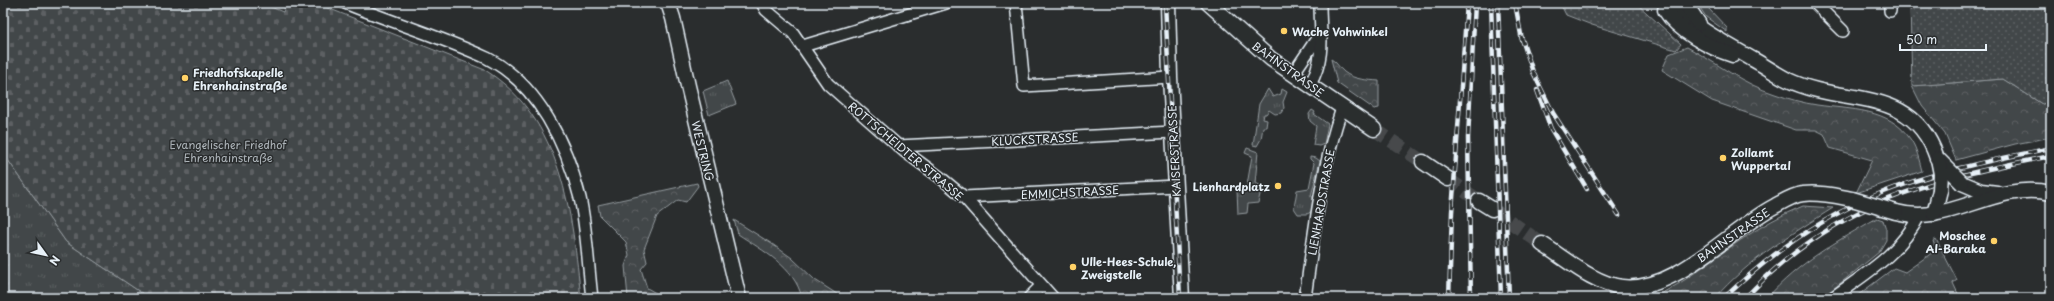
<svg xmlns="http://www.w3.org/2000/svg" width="2054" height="301" viewBox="0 0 2054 301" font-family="'Playpen Sans',sans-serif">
<defs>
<pattern id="grass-tufts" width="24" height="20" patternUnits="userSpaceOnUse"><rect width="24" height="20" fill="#424648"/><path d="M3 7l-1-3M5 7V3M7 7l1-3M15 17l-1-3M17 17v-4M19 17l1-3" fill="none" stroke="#5d6163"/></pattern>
<pattern id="forest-crowns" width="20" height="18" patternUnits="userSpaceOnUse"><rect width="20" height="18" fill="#424648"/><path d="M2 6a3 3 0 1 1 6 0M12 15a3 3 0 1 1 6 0" fill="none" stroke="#5d6163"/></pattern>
<pattern id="cemetery-stones" width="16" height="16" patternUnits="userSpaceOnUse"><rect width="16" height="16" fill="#424648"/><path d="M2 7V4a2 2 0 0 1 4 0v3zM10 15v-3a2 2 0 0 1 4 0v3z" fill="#5d6163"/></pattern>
<pattern id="garden-dots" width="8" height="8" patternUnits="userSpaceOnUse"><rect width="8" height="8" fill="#424648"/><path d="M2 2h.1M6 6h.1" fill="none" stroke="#5d6163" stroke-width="1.8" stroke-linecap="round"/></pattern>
</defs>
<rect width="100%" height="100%" fill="#2a2d2e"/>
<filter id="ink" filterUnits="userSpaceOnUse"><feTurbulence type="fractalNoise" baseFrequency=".025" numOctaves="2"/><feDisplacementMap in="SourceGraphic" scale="8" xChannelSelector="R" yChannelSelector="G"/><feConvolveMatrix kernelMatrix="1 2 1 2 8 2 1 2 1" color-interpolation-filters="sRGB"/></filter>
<g filter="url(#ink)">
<g fill="url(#grass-tufts)" stroke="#959ca0">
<path d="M1697 3H1709V9L1727 28V32L1706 17Z"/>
<path d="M727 81 736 104 709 115 703 91Z"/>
<path d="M1268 89 1273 97 1281 94 1282 89 1287 92 1283 102 1284 108 1281 113 1275 114 1269 110 1266 114H1264L1263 119 1267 120 1266 127H1263L1261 139 1257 146 1253 145 1259 104Z"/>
<path d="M1312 110 1315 112 1314 114 1328 124 1324 144 1319 146 1313 145 1316 126 1310 121 1309 114Z"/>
<path d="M1247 148 1258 152 1255 183 1262 186 1258 203 1248 204 1247 213 1238 214 1237 190 1246 191 1252 156 1245 153Z"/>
<path d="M3 153 66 242 149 298H3Z"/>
<path d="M1310 157 1316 158 1320 161 1311 196 1314 198 1311 212 1307 214H1298L1294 208 1297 190 1309 188 1314 163 1310 159Z"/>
</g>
<g fill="url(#forest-crowns)" stroke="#959ca0">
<path d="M1687 47C1717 63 1743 84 1775 94 1789 99 1803 103 1817 105 1850 110 1889 107 1911 140 1917 149 1919 160 1922 171L1856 193 1872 160 1830 148 1824 134 1816 130H1796L1712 101 1662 70 1669 54Z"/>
<path d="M1331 59C1337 62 1339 68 1344 72 1354 80 1368 80 1379 81V108L1374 109 1337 83Z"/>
<path d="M2003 79 2042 104 2051 102V137L2015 144 1956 160 1945 134 1922 106 1912 86Z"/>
<path d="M697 183 698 186 686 202 678 200 657 216 644 249 647 262 641 269 647 288 661 296 724 295 725 298H628L625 266 629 255 626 242 600 216 598 205Z"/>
<path d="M1803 206 1833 208C1792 234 1748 260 1715 298H1654C1664 291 1676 286 1686 279 1724 252 1760 223 1803 206Z"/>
<path d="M1877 218 1883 220 1886 229V240L1879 252 1822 298H1767C1798 263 1837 241 1877 218Z"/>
<path d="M734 220 772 244 792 258 815 280 843 298H802C795 267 763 251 738 234Z"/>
<path d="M1936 239 1957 280 1953 283 1960 298H1854L1894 268 1905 272 1936 250 1933 241Z"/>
</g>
<path fill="url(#cemetery-stones)" stroke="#959ca0" d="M3 3H261L283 12 286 3H315L485 70C563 119 572 215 581 298H149L66 242 3 153Z"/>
<g fill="url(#garden-dots)" stroke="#959ca0">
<path d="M1560 3H1636L1681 44 1676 50 1592 25 1566 15Z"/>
<path d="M1910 3H2051V102L2042 104 2003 79 1912 86Z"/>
</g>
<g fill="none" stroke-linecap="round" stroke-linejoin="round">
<g stroke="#464a4c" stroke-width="14" stroke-dasharray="14 7" stroke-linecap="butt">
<path d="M1374 129 1423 162"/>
<path d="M1448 179 1479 201"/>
<path d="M1492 209 1542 244"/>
</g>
<defs>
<g id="minor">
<path d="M345 3C391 22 442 37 487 58 538 84 567 145 580 198 587 230 588 265 592 298"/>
<path d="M762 3 766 10 793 33 828 84 904 151 941 178 964 197 1053 298"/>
<path d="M1016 3 1024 86 1170 77"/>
<path d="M1815 3 1843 31"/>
<path d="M1890 11V3"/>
<path d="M803 46 946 3"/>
<path d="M1293 74 1320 34"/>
<path d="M1310 85C1326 55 1320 35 1320 3"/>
<path d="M898 146 1173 132"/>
<path d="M964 197 1176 186"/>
<path d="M1029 298 1041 286"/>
<path d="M1305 298C1314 234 1321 169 1342 108"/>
<path d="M1832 298C1865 274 1900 254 1919 216"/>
</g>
<g id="major">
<path d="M668 3 673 18 688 86 739 298"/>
<path d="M1168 3 1170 77 1182 298"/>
<path d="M1208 3 1271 59 1374 129"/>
<path d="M1668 3C1693 26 1724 43 1754 60 1765 66 1776 74 1788 80 1845 107 1912 84 1937 158"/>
<path d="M1688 3 1689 9 1699 24"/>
<path d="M1665 10C1678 31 1710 48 1733 55"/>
<path d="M1423 162 1448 179"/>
<path d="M1962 183 1981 191 1997 193"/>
<path d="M1479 201 1492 209"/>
<path d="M1896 212C1951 227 1994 180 2051 193"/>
<path d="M1934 214 1940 190"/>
<path d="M1542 244C1566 259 1594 284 1622 287 1676 293 1730 229 1775 206 1784 201 1793 195 1803 194 1819 192 1836 196 1852 199"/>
</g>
</defs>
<use href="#minor" stroke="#e8f1f8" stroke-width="14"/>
<use href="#major" stroke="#e8f1f8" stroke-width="17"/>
<use href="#minor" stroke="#2a2d2e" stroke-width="11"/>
<use href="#major" stroke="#2a2d2e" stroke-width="14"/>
<defs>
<g id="rail">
<path d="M1165 3 1180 298"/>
<path d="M1491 3 1501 298"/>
<path d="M1498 3 1509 298"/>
<path d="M1515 3 1522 40"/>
<path d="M1521 36 1533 72 1553 113 1619 215"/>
<path d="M1537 90 1551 129 1587 189"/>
<path d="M1449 298 1452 212 1467 3"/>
<path d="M1471 298 1468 138 1475 3"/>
<path d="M1724 298C1768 256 1819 219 1876 195 1932 172 1992 160 2051 148"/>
<path d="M1745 298C1835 203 1927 180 2051 156"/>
</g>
</defs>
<use href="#rail" stroke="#e8f1f8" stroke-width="4.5"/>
<use href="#rail" stroke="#2a2d2e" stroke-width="3" stroke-dasharray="9" stroke-linecap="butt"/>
<defs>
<g id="major-bridge">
<path d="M1937 158 1962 183"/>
<path d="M1938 159 1941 174 1940 190"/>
<path d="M1852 199 1896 212"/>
</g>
</defs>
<use href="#major-bridge" stroke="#e8f1f8" stroke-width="17" stroke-linecap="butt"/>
<use href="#major-bridge" stroke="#2a2d2e" stroke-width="14"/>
</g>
</g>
<g fill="#ffd166" stroke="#2a2d2e" stroke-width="1.5">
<circle cx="1284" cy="31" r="4"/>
<circle cx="185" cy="78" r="4"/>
<circle cx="1723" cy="158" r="4"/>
<circle cx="1278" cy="186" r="4"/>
<circle cx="1994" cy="241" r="4"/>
<circle cx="1073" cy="267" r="4"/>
</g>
<g text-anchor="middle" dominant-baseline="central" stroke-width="3" stroke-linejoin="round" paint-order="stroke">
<g font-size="11" font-weight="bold" fill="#e8f1f8" stroke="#2a2d2e" text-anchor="start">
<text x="1292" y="31">Wache Vohwinkel</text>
<text x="193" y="72">Friedhofskapelle<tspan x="193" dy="13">Ehrenhainstraße</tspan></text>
<text x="1731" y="152">Zollamt<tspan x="1731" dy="13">Wuppertal</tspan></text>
<text x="1270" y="186" text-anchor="end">Lienhardplatz</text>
<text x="1986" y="235" text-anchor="end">Moschee<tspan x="1986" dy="13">Al-Baraka</tspan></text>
<text x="1081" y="261">Ulle-Hees-Schule,<tspan x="1081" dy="13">Zweigstelle</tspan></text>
</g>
<g font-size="11" fill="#e8f1f8" stroke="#2a2d2e">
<text transform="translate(1288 69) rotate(36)">BAHNSTRASSE</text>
<text transform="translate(1035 139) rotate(-3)">KLUCKSTRASSE</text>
<text transform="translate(703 151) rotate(76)">WESTRING</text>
<text transform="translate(906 151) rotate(40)">ROTTSCHEIDTER STRASSE</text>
<text transform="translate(1174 151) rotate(-93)">KAISERSTRASSE</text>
<text transform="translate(1070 192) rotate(-3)">EMMICHSTRASSE</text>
<text transform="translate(1321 202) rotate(-80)">LIENHARDSTRASSE</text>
<text transform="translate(1733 235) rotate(-35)">BAHNSTRASSE</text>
</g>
<g font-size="11" fill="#aeb5ba" stroke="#2a2d2e">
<text x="228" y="144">Evangelischer Friedhof<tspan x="228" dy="13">Ehrenhainstraße</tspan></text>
</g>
</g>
<rect width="2054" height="301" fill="none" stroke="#2a2d2e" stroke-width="16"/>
<rect x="8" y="8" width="2038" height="285" fill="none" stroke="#e8f1f8" stroke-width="1.5" filter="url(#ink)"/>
<g transform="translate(46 255) rotate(123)" stroke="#2a2d2e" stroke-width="3" paint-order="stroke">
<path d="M0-3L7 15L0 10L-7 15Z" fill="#e8f1f8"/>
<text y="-6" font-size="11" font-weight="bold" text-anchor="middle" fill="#e8f1f8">N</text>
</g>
<path d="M1900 44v6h86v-6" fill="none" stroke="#e8f1f8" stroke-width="2"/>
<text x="1906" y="44" font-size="12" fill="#e8f1f8" stroke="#2a2d2e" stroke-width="3" paint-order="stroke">50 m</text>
</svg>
